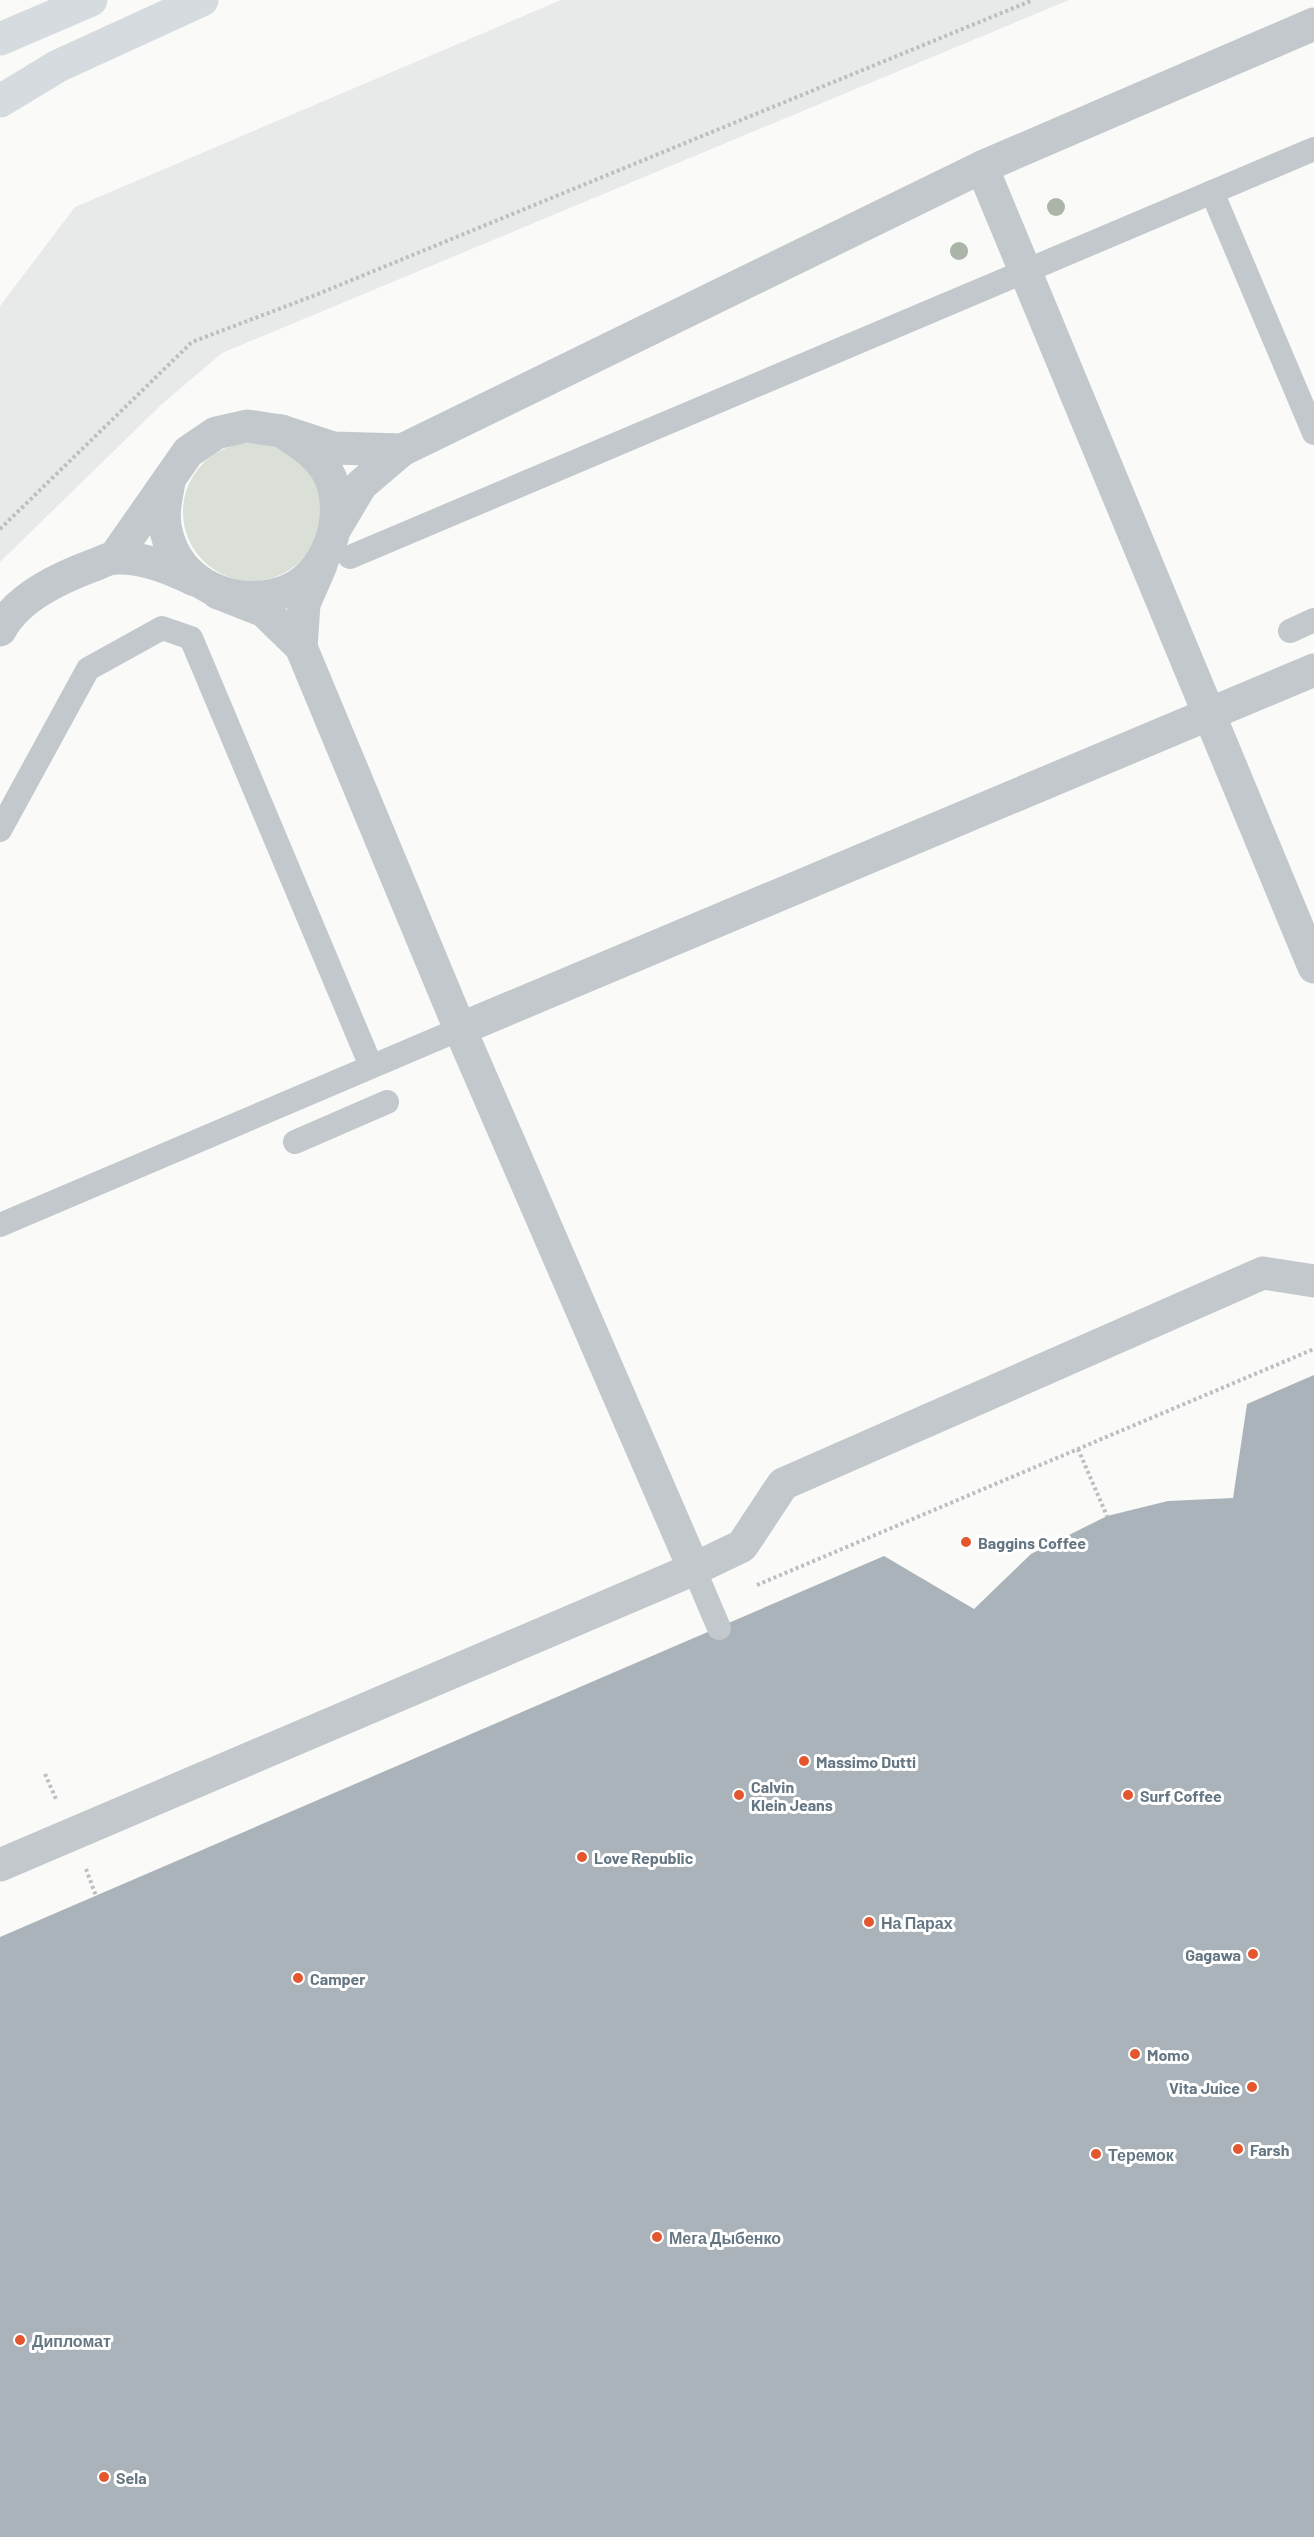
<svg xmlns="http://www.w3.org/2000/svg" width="1314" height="2537" viewBox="0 0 1314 2537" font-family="Barlow,sans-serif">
<rect width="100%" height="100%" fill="#fafaf8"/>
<path fill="#e8e9e9" d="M561 0H1069L222 353 162 404 0 562V306L75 207Z"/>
<circle fill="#dadfd7" cx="252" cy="512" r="69"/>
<path fill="#aab3b9" d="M1314 1375V2537H0V1937L884 1556 974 1609 1031 1554 1107 1516 1168 1501 1233 1498 1247 1404Z"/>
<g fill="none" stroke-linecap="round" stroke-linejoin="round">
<g stroke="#bbbfc2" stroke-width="4" stroke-dasharray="3 3" stroke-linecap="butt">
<path d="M0 529 192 342 313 296 1033 0"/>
<path d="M1078 1449 1107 1516"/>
<path d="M757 1585 1314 1349"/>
<path d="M45 1774 56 1799"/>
<path d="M86 1869 96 1896"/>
</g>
<g stroke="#c3c8cc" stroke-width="24">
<path d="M1212 192 1314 433"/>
<path d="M350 557 1314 149"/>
<path d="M1290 631 1314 620"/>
<path d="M0 830 88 669 162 628 191 638 371 1066"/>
<path d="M295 1142 387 1102"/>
<path d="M0 1225 460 1029"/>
<path d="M694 1569 719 1628"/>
</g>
<g stroke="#c3c8cc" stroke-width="33">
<path d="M982 167 1314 967"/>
<path d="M169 482C166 498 162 515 166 531 178 585 235 609 284 592 327 577 348 518 330 477 320 455 300 443 281 431"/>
<path d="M336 527 361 485 402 450 982 167 1314 24"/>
<path d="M114 558 188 452 216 433 247 426 281 431 333 448 402 450"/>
<path d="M218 593 264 611 301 647 460 1029 694 1569"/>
<path d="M0 630C18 597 59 578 94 565 100 563 108 558 115 558 144 557 170 568 195 580"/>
<path d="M301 647 304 604 321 565"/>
<path d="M460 1029 1314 670"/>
<path d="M0 1865 694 1569 742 1546 783 1484 1263 1273 1314 1281"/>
</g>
<g stroke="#d6dbdf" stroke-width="33">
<path d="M0 39 91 0"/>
<path d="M0 101 58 66 202 0"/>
</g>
</g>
<g fill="#aab4a7">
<circle cx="1056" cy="207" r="9"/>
<circle cx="959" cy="251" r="9"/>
</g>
<g fill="#e4572e" stroke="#fff" stroke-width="2">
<circle cx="966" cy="1542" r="6"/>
<circle cx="804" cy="1761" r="6"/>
<circle cx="739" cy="1795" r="6"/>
<circle cx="1128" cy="1795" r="6"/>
<circle cx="582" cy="1857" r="6"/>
<circle cx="869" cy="1922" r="6"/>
<circle cx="1253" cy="1954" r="6"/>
<circle cx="298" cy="1978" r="6"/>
<circle cx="1135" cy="2054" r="6"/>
<circle cx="1252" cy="2087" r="6"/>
<circle cx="1238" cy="2149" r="6"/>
<circle cx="1096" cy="2154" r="6"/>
<circle cx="657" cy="2237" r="6"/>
<circle cx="20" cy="2340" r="6"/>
<circle cx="104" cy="2477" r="6"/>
</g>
<g text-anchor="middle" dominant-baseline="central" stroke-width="6" stroke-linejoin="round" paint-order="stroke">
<g font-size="16" font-weight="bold" fill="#657683" stroke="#fff" text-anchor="start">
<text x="978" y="1542">Baggins Coffee</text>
<text x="816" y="1761">Massimo Dutti</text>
<text x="751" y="1786">Calvin<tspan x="751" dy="18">Klein Jeans</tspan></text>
<text x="1140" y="1795">Surf Coffee</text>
<text x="594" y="1857">Love Republic</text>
<text x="881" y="1922">На Парах</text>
<text x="1241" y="1954" text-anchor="end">Gagawa</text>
<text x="310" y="1978">Camper</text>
<text x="1147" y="2054">Momo</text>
<text x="1240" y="2087" text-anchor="end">Vita Juice</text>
<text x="1250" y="2149">Farsh</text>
<text x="1108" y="2154">Теремок</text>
<text x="669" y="2237">Мега Дыбенко</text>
<text x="32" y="2340">Дипломат</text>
<text x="116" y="2477">Sela</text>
</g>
</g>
</svg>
